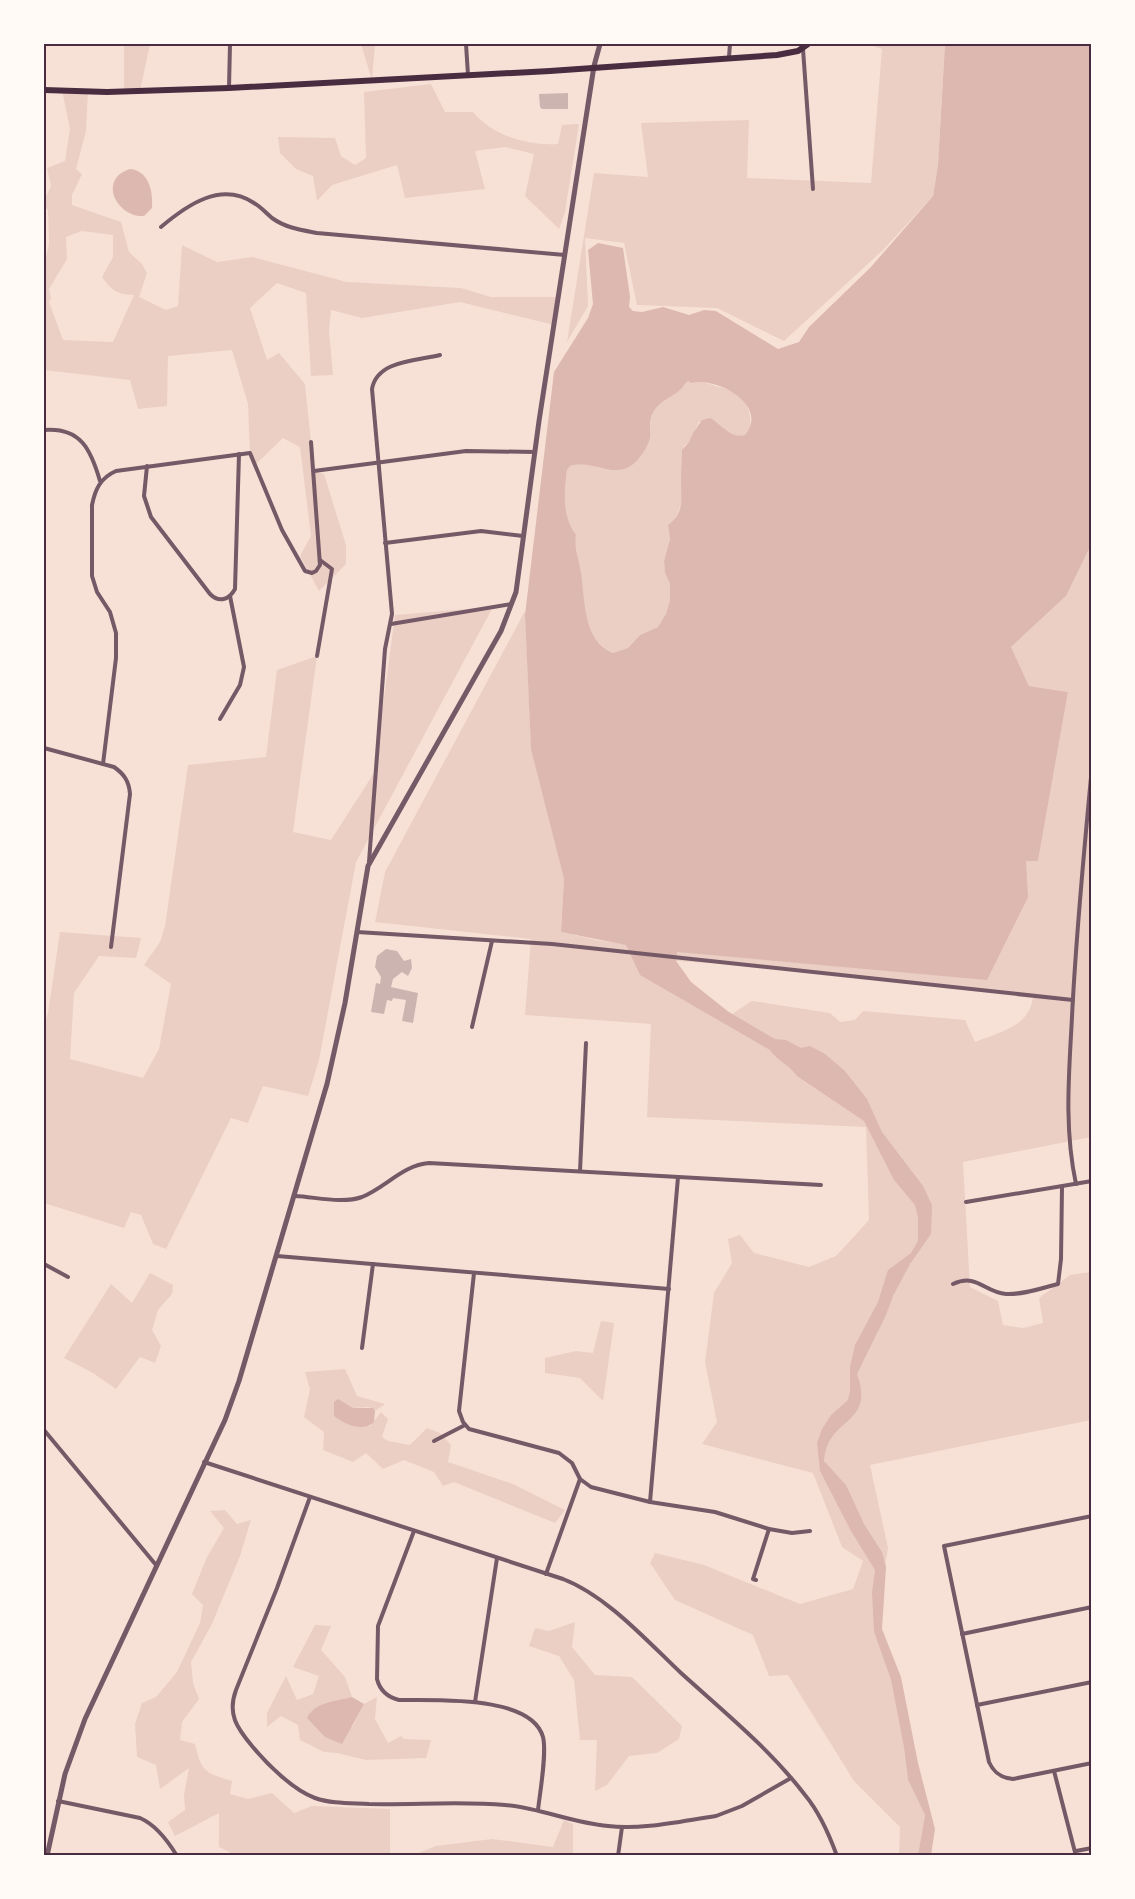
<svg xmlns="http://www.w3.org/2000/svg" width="1135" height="1899" viewBox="0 0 1135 1899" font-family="'Noto Serif',serif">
<rect width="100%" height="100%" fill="#f7e1d7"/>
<g fill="#ebcfc5" fill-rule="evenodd">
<path d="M124 44H150L140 91H124Z"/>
<path d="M361 44H375L372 80Z"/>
<path d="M870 44H945L938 165 933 196 883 250 784 341 717 308 637 305 624 243 585 238 588 306 567 342 594 173 648 177 641 123 749 120 747 178 871 183 882 49 870 45Z"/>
<path d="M431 84 445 112H473C493 136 528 146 558 144L562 125 579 124 565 212 559 229 525 196 534 154 505 147 475 151 485 189 405 198 397 165 332 185 317 201 313 176 296 169 280 153 278 137 335 138 341 156 355 165 366 158 364 92Z"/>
<path d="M62 90 88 91 86 131 76 169 82 174 72 195V205L121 222 129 252 142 264 147 273 139 297 166 310 178 306 182 245 217 262 252 257 347 282 461 288 491 297H559L554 325 460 302 362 318 331 310 329 331 333 375 311 376 306 293 277 283 250 308 267 360 279 353 305 384 314 471 324 474 346 545V564L319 591 300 556 311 536 300 447 283 438 256 464 250 453 248 404 232 350 168 356 167 406 138 409 130 380 44 370V267L49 243 48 210 44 207V201L51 186 47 168 65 161 70 129ZM82 231 113 235V257L102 277C112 291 117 294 134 295L113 342 63 340 49 302 51 298 49 289 67 259 66 237Z"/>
<path d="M688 381 691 383C702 380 709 384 719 387 729 389 737 393 744 401 750 408 757 437 739 436 730 436 722 427 716 421L699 422 689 442 684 446C679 472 691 507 668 525L670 539 664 561 665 573 670 584V600L666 615 658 627 640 635 628 648 613 653C578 639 583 575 575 543L576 535C562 515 564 494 567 470L570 466 585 463 629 467C637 460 649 448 650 436 651 426 649 418 655 409 661 400 679 388 688 381Z"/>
<path d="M1091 545V1137L963 1162 970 1287 998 1301 1003 1325 1023 1328 1043 1323 1039 1298 1070 1275 1091 1272V1420L870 1465 888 1548 874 1632 891 1680 904 1748 908 1780 925 1815 918 1855H899L900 1827 854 1781 788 1675 769 1676 753 1635 675 1600 650 1563 655 1553 704 1565 800 1604 853 1589 863 1561 842 1547 813 1473 702 1444 717 1422 705 1362 714 1293 732 1263 728 1239 740 1235 754 1253 809 1267 836 1256 869 1220 866 1127 647 1117 651 1024 525 1015 531 939 375 922 385 872 525 611 531 745 564 879 561 932 596 940 664 950 1026 860 1038 861 1068 692 1029 686 1011 647 1066 596ZM676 961 744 965 1033 996C1030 1027 1000 1032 975 1042L965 1020 863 1011 855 1020 840 1022 830 1013 752 1001 732 1014 691 982Z"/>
<path d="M493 607 356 862 319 1060 308 1096 263 1086 248 1123 231 1118 166 1249 153 1244 141 1215 131 1212 124 1228 44 1203V1025L48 1013 60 932 141 938 136 958 99 956 74 993 70 1059 143 1078 159 1049 171 984 144 965 160 942 165 926 188 765 266 757 277 670 317 656 293 832 331 840 374 773 395 615Z"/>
<path d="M150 1273 173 1285 172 1294 158 1310 152 1330 161 1346 155 1363 140 1357 116 1389 93 1373 64 1358 111 1284 132 1303Z"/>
<path d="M601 1321 614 1323 603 1401 580 1378 545 1373V1358L576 1351 593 1353Z"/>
<path d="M345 1369 357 1396 385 1404 375 1411 369 1407 353 1408 334 1402V1416C346 1423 356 1428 370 1426L381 1412 388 1419 382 1437 388 1441 410 1445 427 1428 440 1433 451 1445 448 1462 513 1484 565 1510 555 1523 454 1482 443 1486 434 1472 404 1460 383 1469 366 1453 353 1462 323 1450 324 1432 304 1417 310 1389 305 1372Z"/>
<path d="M225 1510 237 1524 251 1520 240 1556 212 1624 191 1662 193 1683 199 1699 182 1722 180 1740 195 1744C201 1771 205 1773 232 1781L230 1794 248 1799 272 1793 294 1813 312 1806 390 1809V1855H235L219 1847V1813L175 1836 168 1822 185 1810 184 1795 189 1768 160 1789 156 1765 137 1757 135 1724 142 1703 156 1697 177 1672 200 1623 203 1605 192 1594 207 1557 224 1528 210 1511Z"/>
<path d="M575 1622 572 1647 595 1675 632 1677 682 1726 679 1739 657 1753 629 1756 607 1785 595 1791 597 1740H580L574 1680 559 1656 529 1646 535 1628 549 1631Z"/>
<path d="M315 1625 331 1626 321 1650 345 1677 352 1697C336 1701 314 1702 307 1718L352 1727 364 1704 377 1697 375 1719 388 1743 401 1736 404 1739 431 1740 426 1758 366 1760 337 1753 324 1752 300 1740 298 1725 281 1716 267 1727V1713L286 1676 297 1700 313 1694 319 1676 293 1667Z"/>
<path d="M564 1820 573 1824V1855H413L436 1846 492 1839 553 1847Z"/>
</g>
<g fill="#dcb8b0" fill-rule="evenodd">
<path d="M945 44H1091V545L1066 596 1011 647 1029 686 1068 692 1038 861H1026L1028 897 987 980 677 952 676 961 691 982 727 1011 775 1039 786 1040 801 1048 810 1046 825 1054 845 1071 867 1099 882 1132 923 1186 932 1205 931 1234 910 1264 893 1296 886 1315 857 1374C876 1426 827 1416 824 1461L846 1485 864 1524 882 1552 886 1567 882 1629 901 1677 918 1763 935 1829 931 1855H918L925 1815 908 1780 904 1748 891 1680 874 1632 872 1592 875 1570 851 1531 820 1471 817 1443 822 1429 831 1415 848 1400 850 1391V1367L855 1345 878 1302 888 1270 911 1253 918 1241V1217L915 1205 894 1180 864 1121 797 1076C789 1064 777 1061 770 1050L640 975 626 945 561 932 564 879 531 749 525 615 554 372 588 318 593 304 588 250 598 243 623 248 630 297 629 307 633 311 642 312 663 307 689 315 704 310 716 311 778 349 799 342 809 327 870 268 933 196 938 165ZM688 381 691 383C716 376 770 405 745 435 730 439 722 424 710 418L702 420 693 433 689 442 682 450C682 460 681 470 681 480 681 499 685 512 668 525L670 539 664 561 665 573 670 584V600L666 614 658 627 640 635 628 648 613 653C583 641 585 600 581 573 579 560 574 548 576 535 562 515 564 494 567 470L570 466C591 460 607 474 624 469 635 467 648 448 650 438 651 428 648 420 654 411 660 400 674 397 682 388 684 385 685 383 688 381Z"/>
<path d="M130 169C149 171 153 191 152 208L144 216C117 218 97 179 130 169Z"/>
<path d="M338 1399 353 1408H373L375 1411 374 1422C363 1433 344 1424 334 1416V1402Z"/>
<path d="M352 1697 364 1704 342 1744 325 1737 307 1718C314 1702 336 1701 352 1697Z"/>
</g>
<g fill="#ccb4b1">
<path d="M568 93V109H542L540 107 539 94Z"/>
<path d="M386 949 397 951 404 961 411 959 412 968 408 976 402 972 393 979 391 987 418 993 413 1023 402 1021 406 1000 393 998 392 1001 387 1000 384 1014 371 1012 376 983 380 984 381 977 375 967 377 956Z"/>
</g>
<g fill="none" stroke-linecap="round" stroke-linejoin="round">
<g stroke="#755966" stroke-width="4">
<path d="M466 44 468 75"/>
<path d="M803 49 813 189"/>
<path d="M729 57 730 44"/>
<path d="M229 88 230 44"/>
<path d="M161 227C187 205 221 181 254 203 261 207 266 213 272 218 286 228 301 230 317 233L565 255"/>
<path d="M44 430C81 427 91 450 100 481"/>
<path d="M147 466 144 496 151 517 210 594C219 603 229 600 235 589L239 454"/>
<path d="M314 471 466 451 535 452"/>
<path d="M385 543 481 531 523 536"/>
<path d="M391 624 511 604"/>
<path d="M317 656 332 569 320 560"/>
<path d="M220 719 240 685 244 667 230 596"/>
<path d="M44 748 114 767C124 774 129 781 130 794L111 947"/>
<path d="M103 764 116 658V633L110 612 97 592 92 576V505C95 490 100 478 116 471L250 453 282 530 305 571 312 573 316 571 320 565 311 442"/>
<path d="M369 862 385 649 392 614 372 389C377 360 417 361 440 355"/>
<path d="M357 932 552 944 1073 1000"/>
<path d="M472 1027 492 941"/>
<path d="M580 1171 586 1043"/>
<path d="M1076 1184C1064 1128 1069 1074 1072 1017 1076 933 1084 851 1092 767"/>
<path d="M295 1196C316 1197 342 1204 362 1197 385 1188 403 1165 429 1163L821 1185"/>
<path d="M966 1202 1092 1181"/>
<path d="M277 1256 669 1289"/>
<path d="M44 1264 68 1277"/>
<path d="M474 1273 459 1411 463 1422 469 1429 559 1453 572 1463 580 1479 591 1487 650 1502 715 1512 769 1529 792 1533 810 1531"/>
<path d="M953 1284C977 1273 984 1292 1006 1294 1023 1295 1042 1288 1058 1284L1061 1259 1062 1187"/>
<path d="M362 1348 373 1264"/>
<path d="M44 1430 156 1565"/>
<path d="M434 1441 465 1425"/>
<path d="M204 1462 563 1579C607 1596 647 1641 681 1673 723 1711 770 1749 805 1795 820 1813 829 1834 837 1856"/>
<path d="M310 1497 277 1588 236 1690C227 1714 237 1728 252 1746 267 1764 293 1790 315 1798 332 1804 351 1803 369 1804 414 1805 462 1801 505 1805 540 1808 573 1823 608 1826 643 1830 681 1821 716 1816L742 1806 791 1778"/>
<path d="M650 1502 678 1177"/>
<path d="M1092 1516 944 1546 989 1762C994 1773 1001 1778 1013 1779L1092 1763"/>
<path d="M414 1531 378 1626 377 1679C380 1691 387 1697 399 1700 433 1701 531 1694 543 1737 547 1753 540 1792 538 1810"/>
<path d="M546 1574 580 1479"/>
<path d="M756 1580 753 1579 769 1529"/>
<path d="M962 1634 1092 1607"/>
<path d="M475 1702 497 1558"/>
<path d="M977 1705 1092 1682"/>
<path d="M1054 1771 1076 1856"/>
<path d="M58 1801 140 1818C156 1825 168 1841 177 1856"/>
<path d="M1076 1851 1092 1848"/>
<path d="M618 1856 622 1827"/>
</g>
<path stroke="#755966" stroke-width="5" d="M47 1856 65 1774 85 1719 225 1420 239 1381 327 1084 345 1003 368 866 501 631 516 592 539 421 594 66 600 44"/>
<path stroke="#4a2c40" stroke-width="6" d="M44 90 107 92 229 88 550 71 777 55 798 51 808 44"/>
</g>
<rect width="1135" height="1899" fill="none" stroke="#fffaf5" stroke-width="90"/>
<rect x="45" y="45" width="1045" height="1809" fill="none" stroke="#4a2c40" stroke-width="2"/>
</svg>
